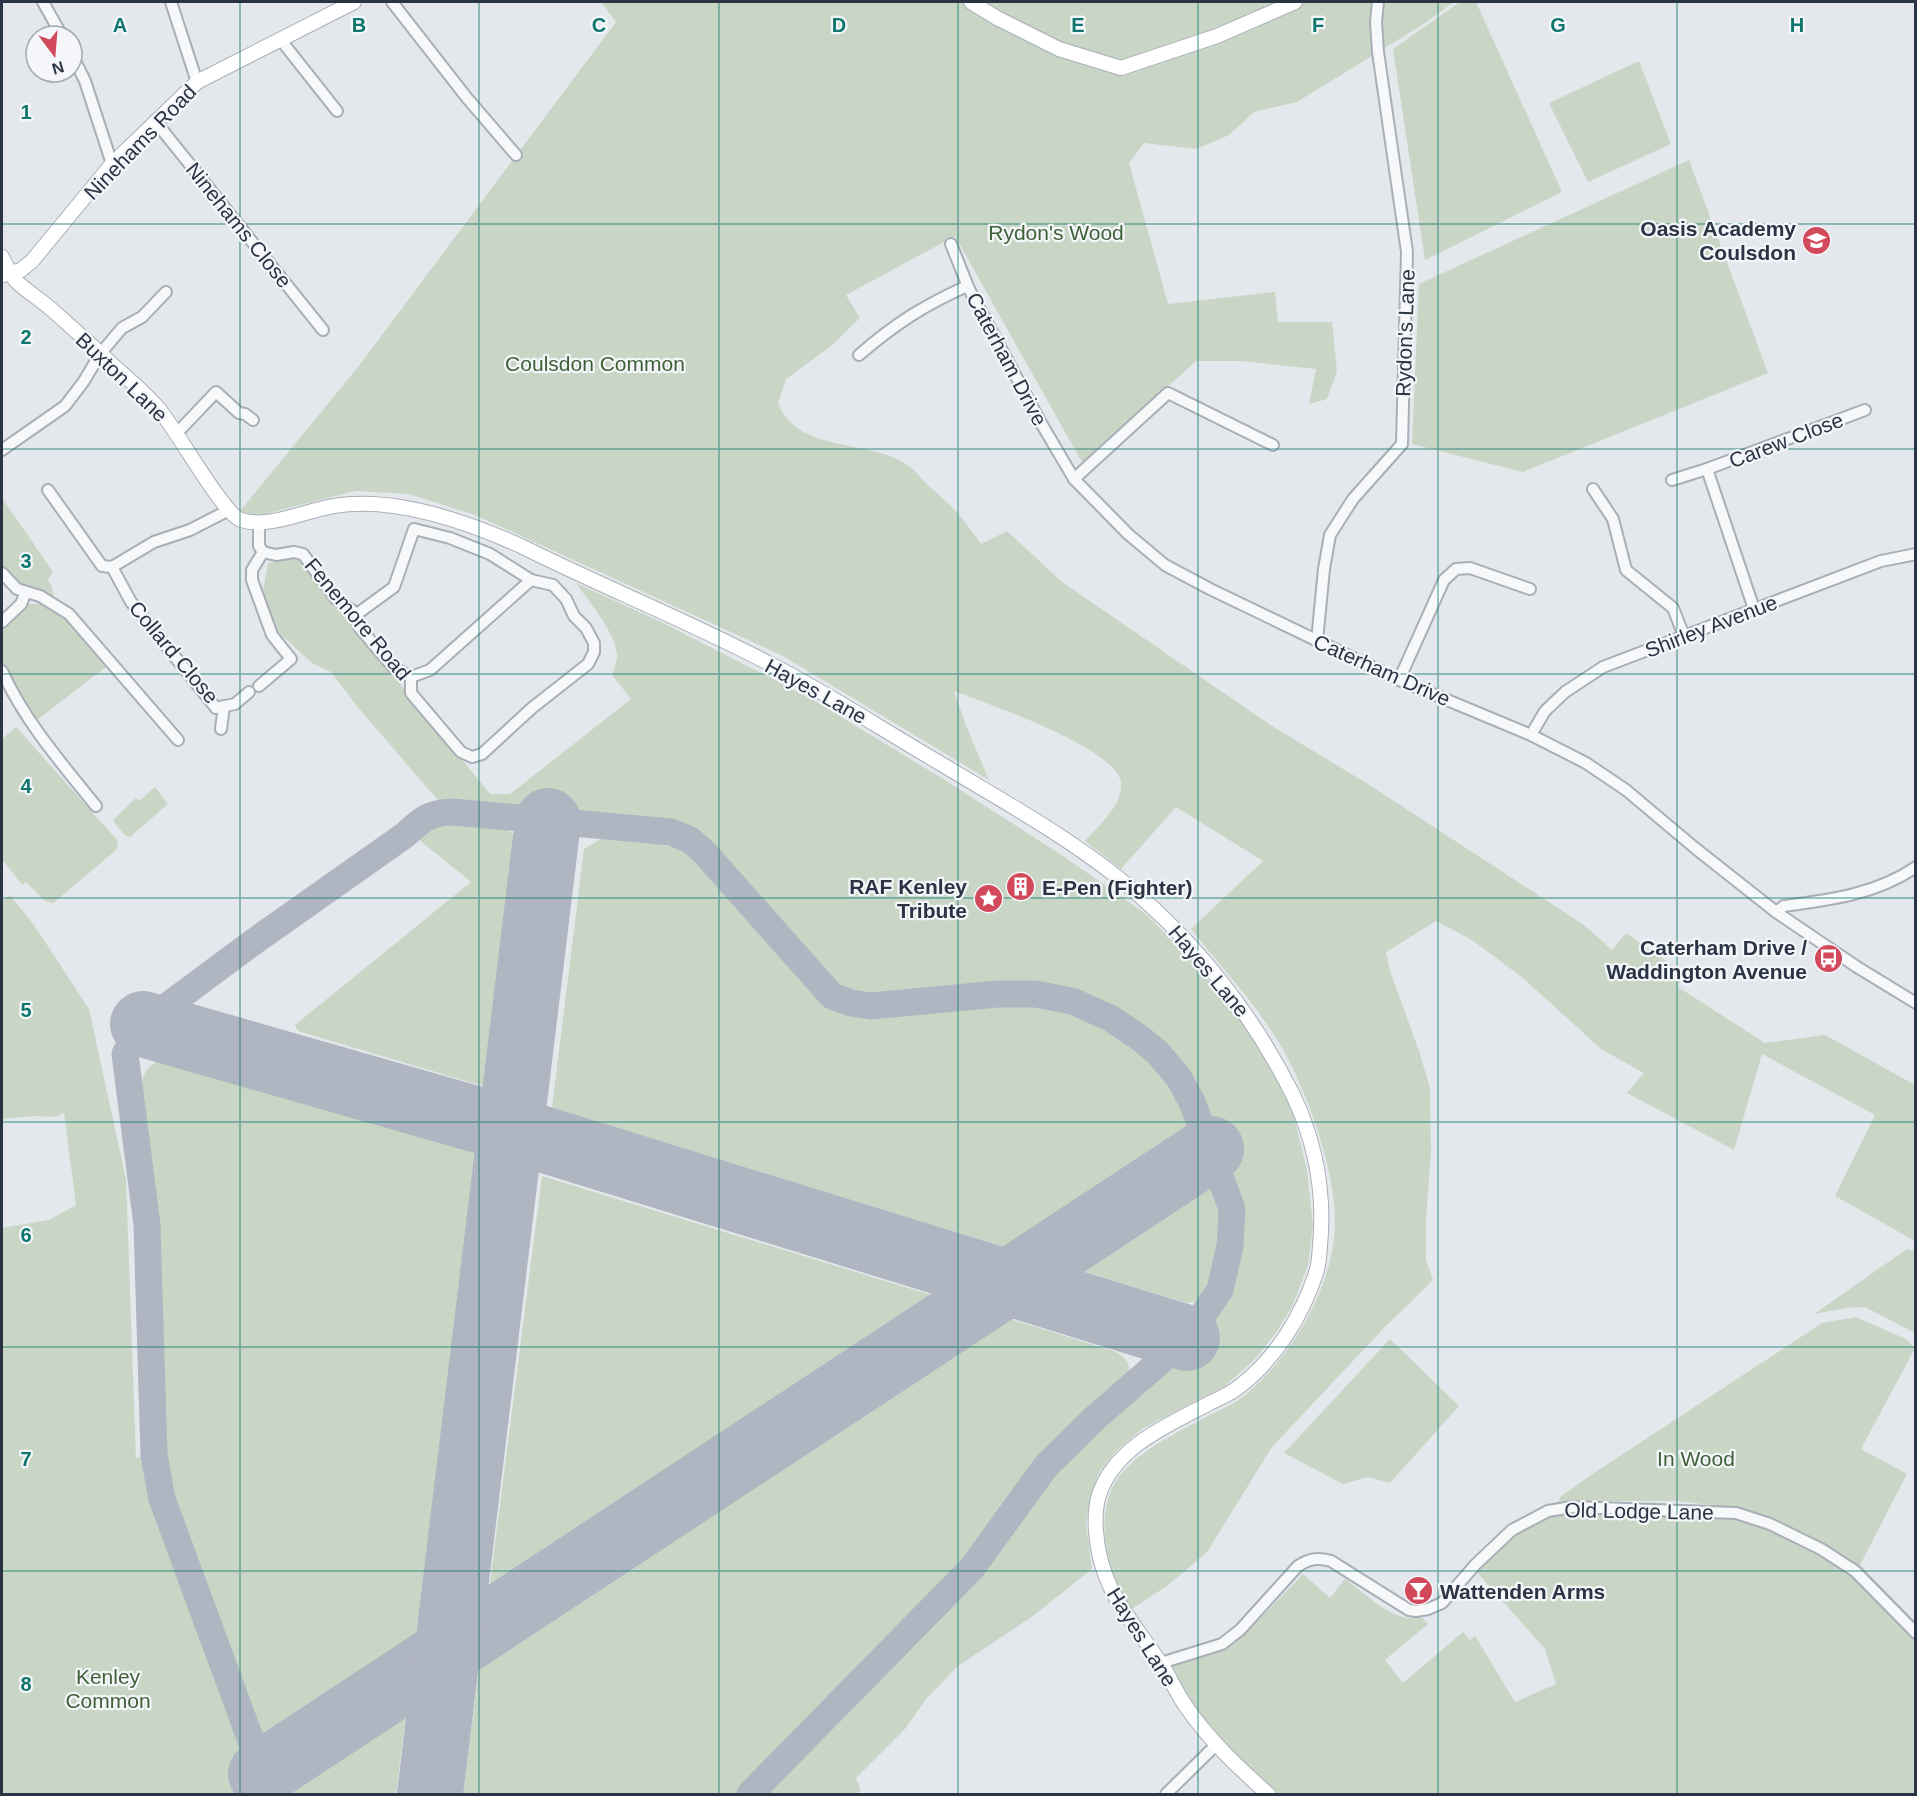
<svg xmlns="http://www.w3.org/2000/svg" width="1917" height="1796" viewBox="0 0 1917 1796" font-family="Helvetica,sans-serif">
<rect width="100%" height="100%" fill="#e4e7ec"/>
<g fill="#c9d6c5">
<path d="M601 2H1454L1422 25 1297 102 1254 112 1229 135 1196 149 1144 143 1129 163 1168 304 1275 292 1278 322H1332L1337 372 1327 399 1309 404 1316 369 1240 361H1196L1083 464 955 236 846 295 860 318 831 346 786 379 778 403C797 453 868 439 906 464 913 468 920 477 926 483 935 492 944 499 953 508 963 519 972 532 981 544L1007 531 1062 582 1272 726 1368 784 1584 925 1612 950 1626 933 1683 973 1678 987 1765 1043 1825 1035 1915 1085V1241L1835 1196 1875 1115 1762 1054 1734 1150 1627 1093 1644 1073 1601 1049 1523 978 1472 940 1436 921 1386 952 1390 971 1419 1051 1430 1088 1431 1153 1426 1218V1260L1433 1280 1383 1329 1272 1447 1207 1552 1167 1586 1130 1610C1125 1601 1118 1592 1115 1582 1104 1552 1098 1509 1116 1481 1138 1449 1179 1432 1212 1414 1221 1409 1231 1405 1240 1399 1286 1364 1328 1297 1334 1238 1341 1183 1308 1092 1280 1044 1255 1003 1221 967 1191 929L1263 861 1176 807 1121 869 1085 841C1099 825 1122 807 1121 783 1119 749 986 703 954 691L967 728 989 780 783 656 475 515 409 494 355 491 265 514 248 515 240 511 358 367 616 22Z"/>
<path d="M1460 2H1476L1562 192 1425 260 1393 49Z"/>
<path d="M1639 61 1671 144 1588 182 1549 103Z"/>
<path d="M1689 160 1768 373 1523 472 1412 444 1419 284Z"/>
<path d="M2 498 53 572 48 580 52 588 56 605 111 663 33 723 2 671V622L21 604H55L16 580 2 565Z"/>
<path d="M297 557 490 794H510L631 699 612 675C614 669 617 662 617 657 618 635 588 601 576 583L661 622 810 698 940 777 1063 856 1146 914 1198 967 1243 1024 1274 1069 1293 1113 1307 1170 1313 1225 1308 1265 1292 1307 1275 1334 1255 1359 1225 1386 1142 1429 1116 1451 1099 1473 1090 1497 1086 1523 1092 1569 1033 1616 958 1666 927 1698 905 1729 856 1778 861 1791 855 1794H762L976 1574 1050 1471 1182 1356 1207 1326 1225 1294 1236 1250 1238 1208 1197 1098 1184 1075 1163 1050 1143 1032 1113 1013 1075 996 1034 987 997 986 873 1000 852 996 833 989 707 848 694 835 672 826 442 805 356 705 331 672 312 663 275 629 263 591 268 563Z"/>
<path d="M16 727 117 840 118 847 114 852 53 903 45 901 26 882 22 885 2 859V739Z"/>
<path d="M155 787 168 804 130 837 125 835 113 821 115 818 136 798 139 801Z"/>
<path d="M438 820 498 823 513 834 517 846 486 1087 298 1031 295 1025 471 882 417 838Z"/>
<path d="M604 837 685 848 823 1003 851 1013 873 1016 995 1003 1024 1002 1065 1007 1098 1021 1135 1043 1163 1071 1177 1094 1191 1122 1223 1209 1220 1259 1209 1294 1198 1301 1187 1303 552 1108 584 849Z"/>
<path d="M10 895 34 925 89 1009 126 1179 136 1458 147 1455 155 1502 247 1756 258 1794H2V1228L49 1220 76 1205 64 1113 55 1117 34 1116 2 1119V901Z"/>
<path d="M164 1058 477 1154 396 1794H275L273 1783 169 1499 164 1473 152 1180 142 1080C146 1068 152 1063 164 1058Z"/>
<path d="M542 1176 1111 1350C1133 1359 1134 1373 1119 1390L1056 1442 1038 1459 960 1567 738 1794H463Z"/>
<path d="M1915 1247V1266L1913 1268 1915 1267V1333L1865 1307 1846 1308 1814 1314 1907 1249 1912 1251Z"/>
<path d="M1856 1317 1906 1339 1915 1348 1861 1449 1907 1474 1860 1565 1915 1621V1628L1856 1566 1834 1550 1766 1516 1727 1507 1678 1501H1572L1558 1503 1561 1496 1591 1475 1822 1323Z"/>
<path d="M1390 1339 1459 1406 1390 1483 1368 1477 1343 1484 1284 1453Z"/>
<path d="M1645 1511 1734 1519 1764 1527 1789 1539 1850 1573 1915 1641V1794H1278L1220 1742 1190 1701 1170 1666 1224 1651 1245 1634 1303 1574 1330 1598 1345 1579C1364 1592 1384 1614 1407 1618 1411 1619 1417 1617 1421 1616L1428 1624 1385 1660 1403 1683 1463 1632 1470 1640 1475 1636 1515 1702 1556 1684 1545 1649 1475 1570C1488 1558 1500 1545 1514 1535 1553 1506 1599 1512 1645 1511Z"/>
</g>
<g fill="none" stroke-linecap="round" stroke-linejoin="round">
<path stroke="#b0b6c1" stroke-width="27" d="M266 1794 256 1754 162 1499 154 1455 147 1225 125 1054 143 1024 252 943 405 835C421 820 430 812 453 812L671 832 690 840 703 851 832 996 851 1003 871 1006 998 994H1035L1072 1001 1110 1018 1140 1038 1158 1053 1179 1078 1192 1102 1232 1209 1230 1246 1220 1290 1187 1338 1095 1418 1046 1466 972 1568 750 1794"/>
<g stroke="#b0b6c1" stroke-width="66">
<path d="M143 1024 510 1129 1187 1338"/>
<path d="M261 1774 1211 1149"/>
<path d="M430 1794 548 821"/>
</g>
<defs>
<g id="street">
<path d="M43 2 62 36"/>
<path d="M171 2 197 82"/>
<path d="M392 2 467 98 516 155"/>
<path d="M280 39 337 111"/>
<path d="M72 55 85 81 112 164"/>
<path d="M155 121 323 330"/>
<path d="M951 244 969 289 1041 423 1074 479 1128 534 1165 565 1210 589 1399 680 1531 735 1586 763 1626 790 1695 848 1776 912 1857 967 1916 1003"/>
<path d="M859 355C896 323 923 306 967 286"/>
<path d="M177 433 216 392 239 413 245 414 253 420"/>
<path d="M2 450 65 406 84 381 100 354 122 328 142 317 166 292"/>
<path d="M1707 469 1754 609"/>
<path d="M1074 479 1168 393 1273 445"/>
<path d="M1672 480 1707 469 1865 410"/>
<path d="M1593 489 1613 519 1626 570 1673 608 1684 636"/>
<path d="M48 490 102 566 112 567 154 542 190 530 229 510"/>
<path d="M259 522V546L263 552 276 555 294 552 303 554 336 599 357 614 359 627 393 667 411 677V693L461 752 472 757 482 754 532 708 588 664 594 652V643L586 628 574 616 566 599 553 585 531 580 490 554 450 538 414 529 394 587 357 614"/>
<path d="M112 567 131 602 216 708 235 704 249 692"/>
<path d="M2 573 17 589 40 596 69 614 178 740"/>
<path d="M2 622 21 604 26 592"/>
<path d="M1317 641 1324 569 1330 535 1353 499 1402 444 1407 252 1378 52 1376 22 1378 2"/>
<path d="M2 671C24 720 62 764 96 806"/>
<path d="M411 677 430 670 531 580"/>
<path d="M1399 680 1444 580 1456 569 1470 568 1530 589"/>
<path d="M259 686 291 659 272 635 252 580V570L263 552"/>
<path d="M221 729 224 706"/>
<path d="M1531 735 1545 711 1565 692 1603 667 1881 561 1916 554"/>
<path d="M1776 912 1784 906C1830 900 1877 894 1916 867"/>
<path d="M1161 1663 1222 1644 1240 1630 1298 1566C1309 1559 1317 1557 1331 1561L1409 1610 1416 1611 1428 1609 1442 1603 1475 1565 1512 1530 1548 1511 1572 1507 1736 1513 1770 1524 1821 1549 1855 1571 1916 1633"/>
<path d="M1166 1794 1216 1745"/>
</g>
<g id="secondary">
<path d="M971 2 997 18 1059 49 1121 68 1217 36 1295 2"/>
<path d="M2 257C6 265 10 274 16 281 26 291 40 299 51 309 73 328 94 348 115 367 129 380 146 393 158 408 175 427 223 514 241 520 269 529 307 510 334 506 396 496 468 522 523 547 605 588 691 622 772 665 829 694 883 730 938 762 998 798 1061 833 1116 876 1191 936 1250 1009 1293 1095 1316 1143 1325 1194 1320 1246 1319 1256 1319 1265 1316 1273 1302 1316 1276 1358 1240 1386 1231 1394 1219 1398 1208 1404 1166 1426 1115 1447 1099 1495 1095 1508 1095 1518 1096 1531 1100 1589 1129 1616 1159 1661 1170 1676 1176 1693 1187 1708 1210 1741 1239 1768 1268 1794"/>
<path d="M3 275 21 270 32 261 112 164 197 82 354 2"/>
</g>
</defs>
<use href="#street" stroke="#a9aeb7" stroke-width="14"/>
<use href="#secondary" stroke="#a9aeb7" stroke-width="16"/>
<use href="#street" stroke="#f7f8fa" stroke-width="10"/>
<use href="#secondary" stroke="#fff" stroke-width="14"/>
</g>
<path fill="none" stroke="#0f766e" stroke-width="1.5" stroke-opacity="0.55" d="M240 2V1794M479 2V1794M719 2V1794M958 2V1794M1198 2V1794M1438 2V1794M1677 2V1794M2 224H1916M2 449H1916M2 674H1916M2 898H1916M2 1122H1916M2 1347H1916M2 1571H1916"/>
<defs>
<symbol id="school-disc" viewBox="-11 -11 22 22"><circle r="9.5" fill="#d1495b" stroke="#f4f6f9"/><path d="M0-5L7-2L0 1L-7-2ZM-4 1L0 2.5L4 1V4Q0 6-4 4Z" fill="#fff"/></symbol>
<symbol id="building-disc" viewBox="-11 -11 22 22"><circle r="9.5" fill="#d1495b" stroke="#f4f6f9"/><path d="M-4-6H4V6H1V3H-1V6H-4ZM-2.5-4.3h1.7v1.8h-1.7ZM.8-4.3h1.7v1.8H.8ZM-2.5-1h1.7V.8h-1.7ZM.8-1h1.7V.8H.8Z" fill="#fff"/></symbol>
<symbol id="sight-disc" viewBox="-11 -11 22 22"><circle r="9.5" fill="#d1495b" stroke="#f4f6f9"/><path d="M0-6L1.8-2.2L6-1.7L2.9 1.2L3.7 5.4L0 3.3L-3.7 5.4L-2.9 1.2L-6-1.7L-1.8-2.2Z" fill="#fff"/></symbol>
<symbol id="bus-disc" viewBox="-11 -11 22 22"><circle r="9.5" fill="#d1495b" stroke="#f4f6f9"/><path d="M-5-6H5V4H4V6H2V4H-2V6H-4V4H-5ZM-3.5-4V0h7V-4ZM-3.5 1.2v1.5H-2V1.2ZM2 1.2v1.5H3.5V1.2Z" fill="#fff"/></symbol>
<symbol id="bar-disc" viewBox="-11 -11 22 22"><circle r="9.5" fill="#d1495b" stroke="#f4f6f9"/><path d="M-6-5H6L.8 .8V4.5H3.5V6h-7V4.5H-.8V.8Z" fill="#fff"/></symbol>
</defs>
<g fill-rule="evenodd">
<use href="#school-disc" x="1800" y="224" width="33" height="33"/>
<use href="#building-disc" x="1004" y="870" width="33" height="33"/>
<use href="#sight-disc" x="972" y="882" width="33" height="33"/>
<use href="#bus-disc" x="1812" y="942" width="33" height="33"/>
<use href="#bar-disc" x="1402" y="1574" width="33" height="33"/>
</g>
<g text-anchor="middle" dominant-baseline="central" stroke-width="4.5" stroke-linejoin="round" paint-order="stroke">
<g font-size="21" fill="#2b3445" stroke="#f4f6f9">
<text transform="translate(140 142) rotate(-46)">Ninehams Road</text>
<text transform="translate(239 225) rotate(51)">Ninehams Close</text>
<text transform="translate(1405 333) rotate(-88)">Rydon's Lane</text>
<text transform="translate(1007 359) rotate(62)">Caterham Drive</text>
<text transform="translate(122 377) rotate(44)">Buxton Lane</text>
<text transform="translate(1786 440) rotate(-21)">Carew Close</text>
<text transform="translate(358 619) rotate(50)">Fenemore Road</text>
<text transform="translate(1711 626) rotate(-21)">Shirley Avenue</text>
<text transform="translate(174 652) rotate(50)">Collard Close</text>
<text transform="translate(1382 670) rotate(24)">Caterham Drive</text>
<text transform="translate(816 691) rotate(29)">Hayes Lane</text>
<text transform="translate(1209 971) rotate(50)">Hayes Lane</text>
<text transform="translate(1639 1511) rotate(1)">Old Lodge Lane</text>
<text transform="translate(1142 1637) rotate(58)">Hayes Lane</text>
</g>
<g font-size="21" font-weight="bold" fill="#2b3445" stroke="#f4f6f9" text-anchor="end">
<text x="1796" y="228">Oasis Academy<tspan x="1796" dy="24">Coulsdon</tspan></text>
<text x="967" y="886">RAF Kenley<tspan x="967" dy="24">Tribute</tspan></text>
<text x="1042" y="887" text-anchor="start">E-Pen (Fighter)</text>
<text x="1807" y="947">Caterham Drive /<tspan x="1807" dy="24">Waddington Avenue</tspan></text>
<text x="1440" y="1591" text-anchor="start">Wattenden Arms</text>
</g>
<g font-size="21" fill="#3f6138" stroke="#f4f6f9">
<text x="1056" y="232">Rydon's Wood</text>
<text x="595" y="363">Coulsdon Common</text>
<text x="1696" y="1458">In Wood</text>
<text x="108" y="1676">Kenley<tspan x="108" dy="24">Common</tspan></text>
</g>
</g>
<g font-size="20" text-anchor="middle" font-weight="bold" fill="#0f766e" stroke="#f4f6f9" stroke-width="4.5" stroke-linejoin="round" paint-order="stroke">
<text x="120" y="32">A</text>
<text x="359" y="32">B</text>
<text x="599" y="32">C</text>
<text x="839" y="32">D</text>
<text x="1078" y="32">E</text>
<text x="1318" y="32">F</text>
<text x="1558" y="32">G</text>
<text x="1797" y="32">H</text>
<text x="26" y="119">1</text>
<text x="26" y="344">2</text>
<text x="26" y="568">3</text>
<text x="26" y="793">4</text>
<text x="26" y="1017">5</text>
<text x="26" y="1242">6</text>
<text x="26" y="1466">7</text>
<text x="26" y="1691">8</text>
</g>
<rect width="1917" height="1796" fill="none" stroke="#2b3445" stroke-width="6"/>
<g transform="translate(54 54) rotate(164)"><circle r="28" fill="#f4f6f9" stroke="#a4a8b1" stroke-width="1.5"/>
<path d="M0-4.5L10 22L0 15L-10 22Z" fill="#d1495b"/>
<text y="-9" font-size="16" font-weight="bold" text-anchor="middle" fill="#2b3445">N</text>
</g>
</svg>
